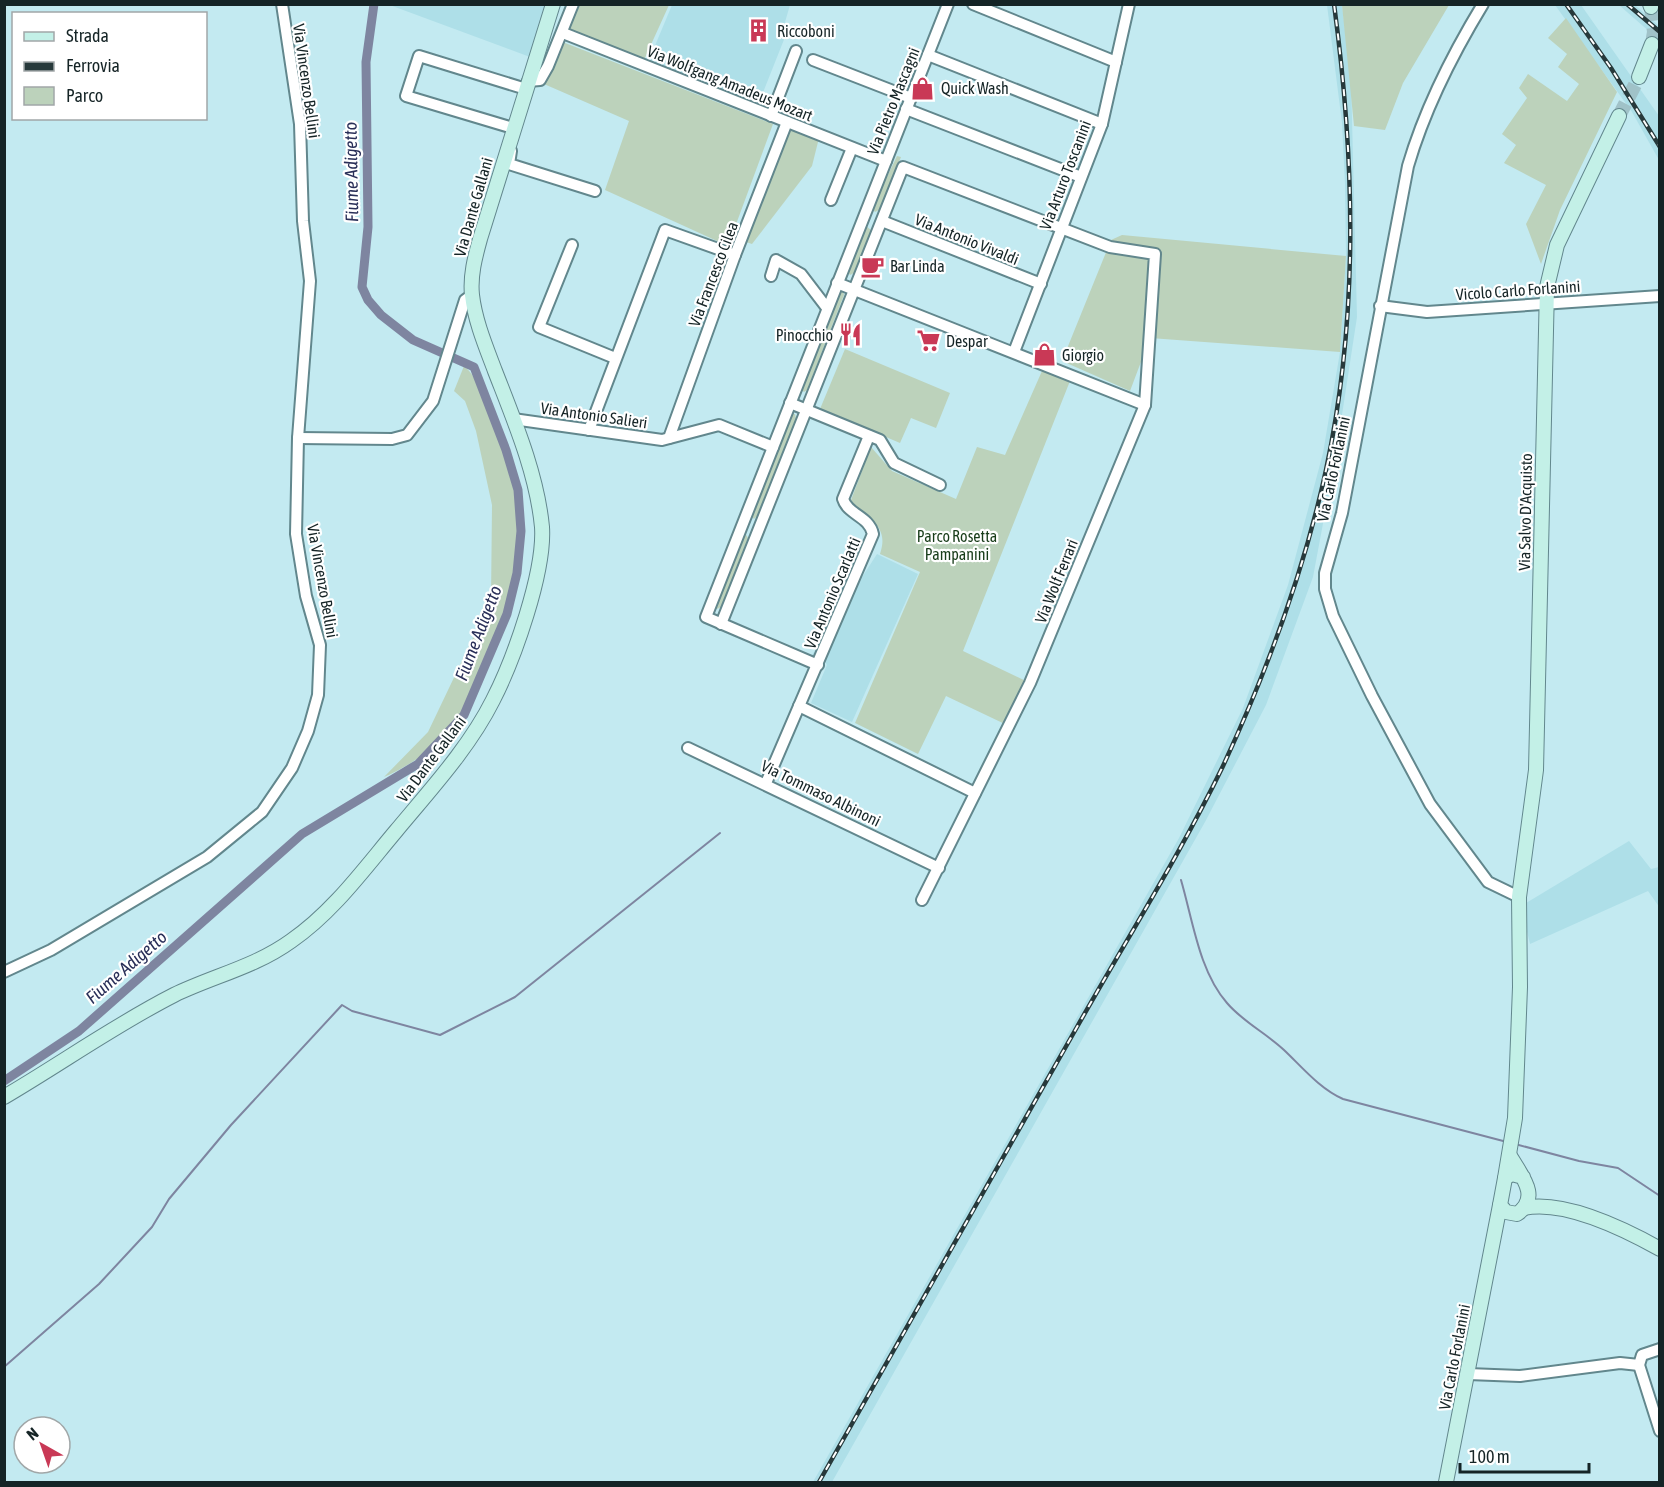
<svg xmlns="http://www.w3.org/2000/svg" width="1664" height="1487" viewBox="0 0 1664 1487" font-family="'Asap Condensed',sans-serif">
<rect width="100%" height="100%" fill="#c3eaf1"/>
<g fill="#aedfe8">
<path d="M387 4 548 5 530 57Z"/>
<path d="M672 5H790L783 29 787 32 758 105 649 60Z"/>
<path d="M1327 5H1342L1351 78 1357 317 1336 454 1313 577 1266 705 1205 822 832 1482H813L1179 838 1243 708 1288 585 1323 453 1340 352 1346 256 1345 184 1342 123Z"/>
<path d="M1555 5H1581L1659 116V160L1632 112Z"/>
<path d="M1619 5H1635L1659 26V40Z"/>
<path d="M877 554 918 574 852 722 811 703 827 665 824 660 812 655Z"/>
<path d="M1629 841 1651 869 1659 867 1660 908 1648 891 1530 944 1521 906Z"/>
</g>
<g fill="#bcd2bb">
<path d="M572 5H669L644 60 564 29Z"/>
<path d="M1342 5H1449L1403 83 1385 130 1354 126Z"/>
<path d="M1566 18 1617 92 1560 210 1541 264 1526 224 1546 185 1504 163 1516 145 1502 134 1527 98 1519 88 1528 74 1567 101 1579 84 1558 67 1567 54 1548 38Z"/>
<path d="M560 41 773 124 728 246 605 190 629 121 544 84Z"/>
<path d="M789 126 819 138 812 166 752 244 746 242Z"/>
<path d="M897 156 901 157 879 210 875 212 872 208Z"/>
<path d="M866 226 871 230 854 273 850 275 847 270Z"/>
<path d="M1122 235 1346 256 1340 352 1150 338 1130 391 1062 361 1111 240Z"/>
<path d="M840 290H843L844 295 807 390 804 392 800 388Z"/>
<path d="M845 349 950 393 936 428 911 418 900 443 820 409Z"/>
<path d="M464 366C478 377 485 402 492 418 511 459 528 524 521 569 515 602 476 702 455 728 443 744 402 770 384 777L428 732 491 600 492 505 476 431 465 401 454 391Z"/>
<path d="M1042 371 1070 381 963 651 1030 683 1009 726 946 696 918 754 855 723 920 572 880 554C891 521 862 520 851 500L871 447 892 471 956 499 977 447 1005 455Z"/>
<path d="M791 414H795L796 419 757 516 754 519 750 514Z"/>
<path d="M745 533 748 538 721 607 717 609 715 608Z"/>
</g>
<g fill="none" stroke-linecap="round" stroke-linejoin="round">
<g stroke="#7e85a0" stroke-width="2">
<path d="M1181 880C1193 921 1199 971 1227 1003 1243 1022 1266 1033 1284 1050 1302 1067 1320 1089 1343 1099L1507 1142"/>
<path d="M1515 1144 1579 1161 1618 1168 1660 1196"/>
<path d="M4 1367 99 1284 152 1227 169 1199 231 1125 342 1005 352 1011 440 1035 515 997 720 833"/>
</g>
<path stroke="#7e85a0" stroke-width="9" d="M4 1081 79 1031 302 834 418 764 464 715 507 614 517 573 521 531 518 490 506 450 474 367 413 340 381 315 368 300 362 287 368 227 366 62 374 4"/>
<g stroke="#a0c2c8" stroke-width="14" stroke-dasharray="14 7" stroke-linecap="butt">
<path d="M1651 7 1654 32 1652 44"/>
<path d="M1619 116 1639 77"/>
</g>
<defs>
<g id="street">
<path d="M973 4 1116 62"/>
<path d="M1483 4C1452 55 1425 108 1408 166L1342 513 1325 573V589L1333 616 1372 696 1430 804 1488 882 1519 897"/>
<path d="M563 33 886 161"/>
<path d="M928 55 1102 124"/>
<path d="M813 60 911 98"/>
<path d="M528 81 540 80 548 66 573 4"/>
<path d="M906 109 1081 177"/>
<path d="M771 116 796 51"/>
<path d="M512 136 513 128 406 96 419 56 526 89"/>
<path d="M511 151 509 164 595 191"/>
<path d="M831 200 852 148"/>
<path d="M882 221 1041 284"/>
<path d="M572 245 539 327 615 358"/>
<path d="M771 276 776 260 801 274 827 308"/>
<path d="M837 283 1145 405"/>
<path d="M1380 306 1427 312 1660 296"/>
<path d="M1014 352 1102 124 1129 4"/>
<path d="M790 403 880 440 894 463 940 485"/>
<path d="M513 419 662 440 719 425 773 447"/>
<path d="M589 430 665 230 735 255"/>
<path d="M298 438 392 439 407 435 433 401 465 300 472 295"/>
<path d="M669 438 735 255 787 122"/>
<path d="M721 624 903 167 1110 247 1155 254 1145 405 1030 683 922 900"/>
<path d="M818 665 706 617 948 4"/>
<path d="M799 706 975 793"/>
<path d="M688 748 939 868"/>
<path d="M766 783 873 534C869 516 848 515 843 499L869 436"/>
<path d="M4 972 51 950 207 857 262 812 292 768 308 731 318 695 320 645 306 596 296 534 298 438 310 281 303 221 300 124 282 4"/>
<path d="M1660 1349 1642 1355 1639 1365 1660 1431"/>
<path d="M1468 1374 1520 1376 1620 1363 1639 1365"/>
</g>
<g id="secondary">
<path d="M1650 4 1651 7"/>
<path d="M1639 77 1652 44"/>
<path d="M4 1097C62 1063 115 1025 174 995 213 976 255 967 291 941 333 912 364 869 396 831 430 790 469 748 493 700 514 659 545 572 542 527 537 474 514 420 495 371 486 347 475 321 472 295 470 276 475 257 480 239L553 4"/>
<path d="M1510 1156C1520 1174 1542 1197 1517 1214L1506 1212 1500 1205 1505 1178 1512 1174 1523 1177"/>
<path d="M1505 1178 1515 1118 1520 987 1519 897 1536 770 1547 287 1557 245 1619 116"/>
<path d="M1524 1208C1564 1200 1624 1229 1660 1249"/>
<path d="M1446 1482 1500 1205"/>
</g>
</defs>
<use href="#street" stroke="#62878d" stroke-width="14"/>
<use href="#secondary" stroke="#62878d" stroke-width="16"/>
<use href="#street" stroke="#fff" stroke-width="10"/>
<use href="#secondary" stroke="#c3f0e7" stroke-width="14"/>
<defs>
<g id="rail">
<path d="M1566 4 1611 68 1660 147"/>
<path d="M1627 4 1660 32"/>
<path d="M819 1482C905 1331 991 1179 1077 1027 1126 940 1180 855 1223 766 1267 671 1304 572 1326 470 1359 316 1355 160 1334 4"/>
</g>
</defs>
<use href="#rail" stroke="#27393b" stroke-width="4.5"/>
<use href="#rail" stroke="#fff" stroke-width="2" stroke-dasharray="7" stroke-linecap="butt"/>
</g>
<defs>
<symbol id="building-bare" viewBox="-9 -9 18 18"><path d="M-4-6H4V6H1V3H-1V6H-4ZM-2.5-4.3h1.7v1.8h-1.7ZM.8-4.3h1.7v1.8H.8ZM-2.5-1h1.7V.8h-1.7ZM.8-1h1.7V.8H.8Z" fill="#c93956" stroke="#fff" stroke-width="2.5" paint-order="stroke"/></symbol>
<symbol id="shop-bare" viewBox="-9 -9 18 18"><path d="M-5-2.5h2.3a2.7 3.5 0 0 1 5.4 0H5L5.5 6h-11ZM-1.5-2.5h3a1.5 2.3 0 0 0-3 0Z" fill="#c93956" stroke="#fff" stroke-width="2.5" paint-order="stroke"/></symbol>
<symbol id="cafe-bare" viewBox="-9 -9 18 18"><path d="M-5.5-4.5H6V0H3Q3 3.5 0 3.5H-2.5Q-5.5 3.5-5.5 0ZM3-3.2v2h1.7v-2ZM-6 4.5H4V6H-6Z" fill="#c93956" stroke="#fff" stroke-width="2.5" paint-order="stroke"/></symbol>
<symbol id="restaurant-bare" viewBox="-9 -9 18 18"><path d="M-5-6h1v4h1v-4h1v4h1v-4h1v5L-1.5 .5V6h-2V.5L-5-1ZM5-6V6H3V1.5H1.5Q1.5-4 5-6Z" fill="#c93956" stroke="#fff" stroke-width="2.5" paint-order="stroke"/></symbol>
<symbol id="supermarket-bare" viewBox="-9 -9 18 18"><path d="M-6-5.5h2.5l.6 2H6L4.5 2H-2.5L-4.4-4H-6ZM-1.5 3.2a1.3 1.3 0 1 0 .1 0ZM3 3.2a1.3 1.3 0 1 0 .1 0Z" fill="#c93956" stroke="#fff" stroke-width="2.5" paint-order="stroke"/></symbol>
</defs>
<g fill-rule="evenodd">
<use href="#building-bare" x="742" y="14" width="33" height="33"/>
<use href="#shop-bare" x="906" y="72" width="33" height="33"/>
<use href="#cafe-bare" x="856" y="250" width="33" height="33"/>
<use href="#restaurant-bare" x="834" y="318" width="33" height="33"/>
<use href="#supermarket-bare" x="912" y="324" width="33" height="33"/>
<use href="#shop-bare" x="1028" y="338" width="33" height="33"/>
</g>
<g text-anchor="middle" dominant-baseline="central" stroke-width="4.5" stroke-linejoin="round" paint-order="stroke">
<g font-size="16" fill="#152426" stroke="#fff" text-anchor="start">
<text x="777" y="31">Riccoboni</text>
<text x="941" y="88">Quick Wash</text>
<text x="890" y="266">Bar Linda</text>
<text x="833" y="335" text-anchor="end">Pinocchio</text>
<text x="946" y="341">Despar</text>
<text x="1062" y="355">Giorgio</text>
</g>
<g font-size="16" fill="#152426" stroke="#fff">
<text transform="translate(307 81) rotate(82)">Via Vincenzo Bellini</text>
<text transform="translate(730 83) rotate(22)">Via Wolfgang Amadeus Mozart</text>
<text transform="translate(893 101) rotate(-68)">Via Pietro Mascagni</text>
<text transform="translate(1065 175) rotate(-69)">Via Arturo Toscanini</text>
<text transform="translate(473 207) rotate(-74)">Via Dante Gallani</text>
<text transform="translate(967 239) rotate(22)">Via Antonio Vivaldi</text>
<text transform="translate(713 274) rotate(-69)">Via Francesco Cilea</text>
<text transform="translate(1518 290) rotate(-4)">Vicolo Carlo Forlanini</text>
<text transform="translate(594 415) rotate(8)">Via Antonio Salieri</text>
<text transform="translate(1333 469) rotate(-78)">Via Carlo Forlanini</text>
<text transform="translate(1525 512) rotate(-89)">Via Salvo D'Acquisto</text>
<text transform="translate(323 581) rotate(80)">Via Vincenzo Bellini</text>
<text transform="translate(1056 581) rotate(-68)">Via Wolf Ferrari</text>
<text transform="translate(832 593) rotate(-67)">Via Antonio Scarlatti</text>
<text transform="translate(431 759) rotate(-53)">Via Dante Gallani</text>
<text transform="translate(821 793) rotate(26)">Via Tommaso Albinoni</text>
<text transform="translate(1454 1357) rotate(-79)">Via Carlo Forlanini</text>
</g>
<g font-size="16" fill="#183c19" stroke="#fff">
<text x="957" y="536">Parco Rosetta<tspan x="957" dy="18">Pampanini</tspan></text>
</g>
<g font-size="18" font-style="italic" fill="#292f58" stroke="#fff">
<text transform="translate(351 172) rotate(-91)">Fiume Adigetto</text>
<text transform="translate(478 633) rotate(-69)">Fiume Adigetto</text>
<text transform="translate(126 967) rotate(-41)">Fiume Adigetto</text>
</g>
</g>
<rect width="1664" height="1487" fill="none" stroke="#152426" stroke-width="12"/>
<rect x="12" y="12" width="195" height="108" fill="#ffffff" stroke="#a1a7a8" stroke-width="1.5"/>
<rect x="24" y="32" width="30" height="9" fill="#c3f0e7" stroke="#a1a7a8" stroke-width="1.5"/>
<text x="66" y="42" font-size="18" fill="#152426">Strada</text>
<rect x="24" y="62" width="30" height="9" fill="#27393b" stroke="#a1a7a8" stroke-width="1.5"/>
<text x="66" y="72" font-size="18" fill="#152426">Ferrovia</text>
<rect x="24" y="87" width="30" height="18" fill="#bcd2bb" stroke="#a1a7a8" stroke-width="1.5"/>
<text x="66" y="102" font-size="18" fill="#152426">Parco</text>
<g transform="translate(42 1445) rotate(320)"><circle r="28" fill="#ffffff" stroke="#a1a7a8" stroke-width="1.5"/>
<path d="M0-4.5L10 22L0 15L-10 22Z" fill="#c93956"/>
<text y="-9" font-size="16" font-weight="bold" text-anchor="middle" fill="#152426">N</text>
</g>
<path d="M1460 1463v9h129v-9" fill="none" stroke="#152426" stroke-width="3"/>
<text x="1469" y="1463" font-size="18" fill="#152426" stroke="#ffffff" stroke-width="4.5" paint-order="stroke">100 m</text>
</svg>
